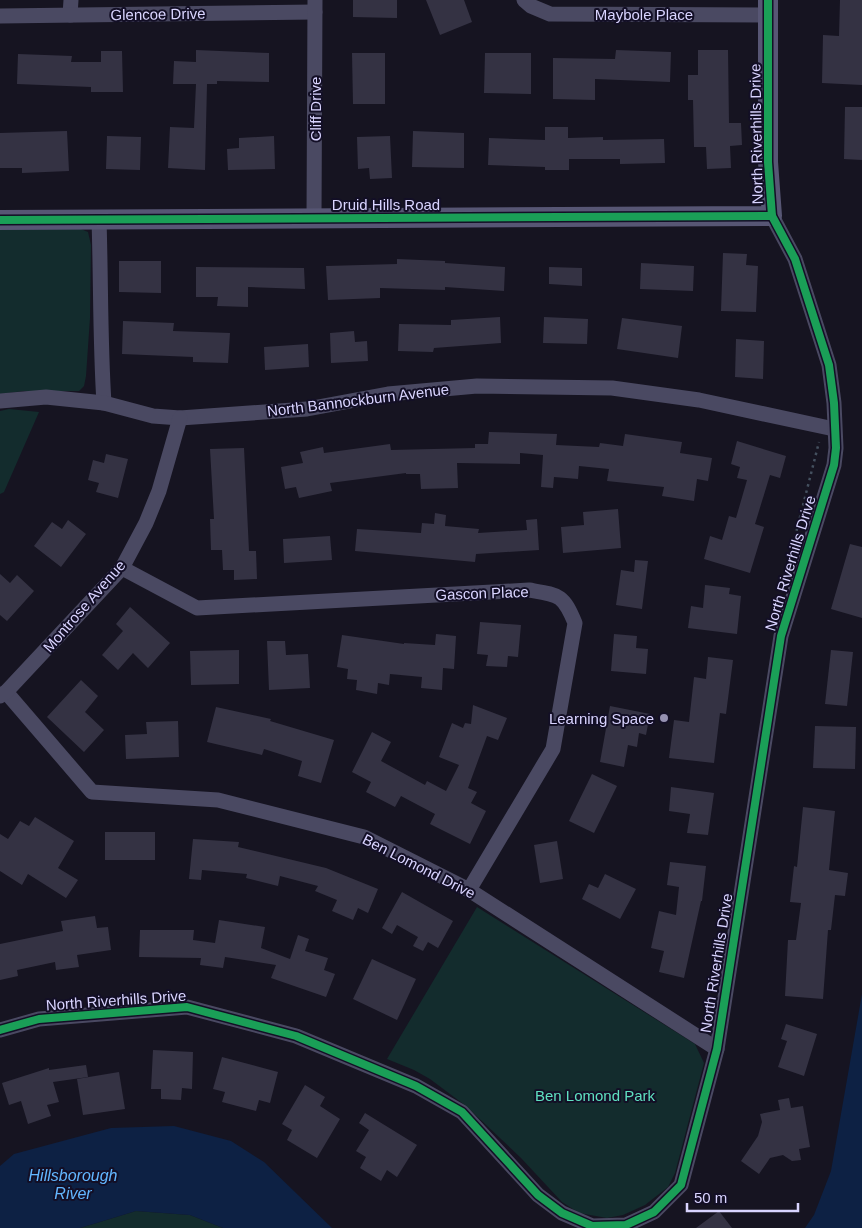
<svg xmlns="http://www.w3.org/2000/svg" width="862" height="1228" viewBox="0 0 862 1228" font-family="Helvetica,sans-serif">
<rect width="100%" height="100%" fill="#161421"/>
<g fill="#132c2d">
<path d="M0 227H76L88 232 91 245 90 318 86 376 84 386 79 391H24L0 394Z"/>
<path d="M9 409 39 412 4 492 0 494V411Z"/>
<path d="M477 907 695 1044 704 1063 675 1173 668 1187 645 1205 623 1215 607 1218 579 1213 562 1202 521 1158 466 1106 430 1079 414 1070 387 1059Z"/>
<path d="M136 1211 190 1215 223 1228H80Z"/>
</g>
<g fill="#0d2144">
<path d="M862 994V1228H805L814 1215 831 1171Z"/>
<path d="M174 1126 231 1141 264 1162 332 1228H223L190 1215 136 1211 80 1228H0V1166L14 1154 111 1128Z"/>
</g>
<g fill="#343243">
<path d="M353 0H397V18L353 17Z"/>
<path d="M426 0H464L472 22 440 35Z"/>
<path d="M840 0H862V85L822 83 823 35 839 36Z"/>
<path d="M196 50 269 53V82L217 81V84H207L205 170 168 168 170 127 194 128 196 84H173L174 61 196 62Z"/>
<path d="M616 50 671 52 670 82 595 79V100L553 99V58L615 59Z"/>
<path d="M698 50H728L729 123H741L742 145 730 146 731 168 707 169 706 147H694L693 100H688V75H698Z"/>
<path d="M101 51H122L123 92H91V87L17 84 18 54 72 56 71 62H101Z"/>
<path d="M352 53H385V104H353Z"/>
<path d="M485 53H531V94L484 93Z"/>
<path d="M845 107H862V160L844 159Z"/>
<path d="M545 127H568V138L603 137V140L664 139 665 163 620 164V159H569V170H545V167L488 165 489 138 545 140Z"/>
<path d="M67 131 69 171 22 173V168H0V133Z"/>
<path d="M413 131 464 133V168L412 167Z"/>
<path d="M107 136 141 137 140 170 106 169Z"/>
<path d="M274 136 275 169 228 170 227 149 239 148V138Z"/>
<path d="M390 136 392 178 370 179 369 168 358 169 357 137Z"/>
<path d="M723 253 747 254 746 265 758 266 756 312 721 311Z"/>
<path d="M397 259 445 261V263L505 267 504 291 445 287V290L380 288V298L328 300 326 266 397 264Z"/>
<path d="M119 261H161V293L119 292Z"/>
<path d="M641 263 694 266 693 291 640 289Z"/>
<path d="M196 267 304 268 305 289 248 287V307L217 306 218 297H196Z"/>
<path d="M549 267 582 268V286L549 284Z"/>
<path d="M500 317 501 343 434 348 433 352 398 351 399 324 451 325V320Z"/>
<path d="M544 317 588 319 587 344 543 343Z"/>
<path d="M622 318 682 326 678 358 617 349Z"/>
<path d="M123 321 174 323 173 331 230 333 228 363 193 362V357L122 354Z"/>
<path d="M354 331 355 342 367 341 368 361 331 363 330 333Z"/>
<path d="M736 339 764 341 763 379 735 377Z"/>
<path d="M308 344 309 367 265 370 264 347Z"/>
<path d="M489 432 557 434 556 445 599 447 600 443 623 446 625 434 682 442 680 453 712 458 708 481 697 479 694 501 662 496 664 487 607 481 609 469 579 466 578 479 554 477 553 488 541 487 543 455 520 453V464L457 463 458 488 421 489 420 474H406V473L330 483 332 491 299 498 296 487 285 489 281 467 303 463 300 452 323 447 324 453 390 444 391 450 475 448V444H488Z"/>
<path d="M737 441 786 456 780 478 770 475 755 524 764 527 750 573 704 559 710 536 722 540 729 516 736 518 747 480 737 478 740 467 731 464Z"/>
<path d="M244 448 249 551H256L257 579 234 580V570H223L222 550H211L210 519H214L210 449Z"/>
<path d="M106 454 128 459 118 498 96 492 99 483 88 480 93 460 104 463Z"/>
<path d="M618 509 621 548 563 553 561 527 584 525 583 512Z"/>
<path d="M435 513 446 515 445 526 479 529 478 533 527 530 526 520 537 519 539 550 476 554 475 562 355 551 357 529 421 533 422 523 434 524Z"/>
<path d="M68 520 86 534 61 567 34 546 52 522 62 529Z"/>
<path d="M330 536 332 560 284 563 283 539Z"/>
<path d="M850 544 862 547V618L831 609Z"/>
<path d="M635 560 648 561 642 609 616 605 621 570 634 572Z"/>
<path d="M0 574 10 583 17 575 34 591 7 621 0 615Z"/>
<path d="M705 585 730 588 729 594 741 596 737 634 688 628 691 606 703 608Z"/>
<path d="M130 607 170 643 148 668 133 653 118 670 102 655 123 631 116 624Z"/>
<path d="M480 622 521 625 518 657 508 656 507 667 486 666 488 655 477 654Z"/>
<path d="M436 634 456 636 454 669 443 668 442 690 421 688 422 677 390 674 389 685 378 683 377 694 356 690 357 680 347 679 348 669 337 667 342 635 404 644V643L435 645Z"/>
<path d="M614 634 637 636 636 648 648 649 646 674 611 671Z"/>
<path d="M267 641H285L286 655 308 654 310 688 269 690Z"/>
<path d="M239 650V684L191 685 190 651Z"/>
<path d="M831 650 853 652 847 706 825 704Z"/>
<path d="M708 657 733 660 726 714 720 713 714 763 669 758 674 720 689 722 694 677 706 679Z"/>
<path d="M81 680 98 696 85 712 104 730 84 752 47 717Z"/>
<path d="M473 705 507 718 498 740 487 736 468 788 477 792 471 803 486 811 470 844 430 824 435 814 401 796 395 807 366 792 371 782 352 772 372 732 391 742 381 761 425 785 427 781 446 791 459 765 439 757 452 723 463 728 465 723 471 724Z"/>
<path d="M610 706 650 714 646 735 639 733 637 747 628 745 624 767 600 762Z"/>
<path d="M216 707 271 719 270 721 334 740 321 783 298 776 302 761 264 749 262 755 207 742Z"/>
<path d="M178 721 179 757 126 759 125 735 147 734 146 722Z"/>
<path d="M815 726 856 727 855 769 813 768Z"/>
<path d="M592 774 617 786 594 833 569 821Z"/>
<path d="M671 787 714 793 708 835 687 833 690 814 669 811Z"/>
<path d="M803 807 835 811 829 870 848 873 845 896 835 895 831 930H828L823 999 785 996 788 940H796L801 903 790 902 794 866 797 867Z"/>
<path d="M35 817 74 841 58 868 78 880 66 898 28 874 22 885 0 871V834L8 839 20 821 29 826Z"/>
<rect x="105" y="832" width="50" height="28"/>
<path d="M193 839 239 842 238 847 326 868 378 889 368 913 358 908 353 920 332 911 337 900 315 891 318 886 280 876 278 886 246 878 247 874 202 870 201 880 189 879Z"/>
<path d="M557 841 563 879 540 883 534 845Z"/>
<path d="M670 862 706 866 702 901H701L684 978 659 972 664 951 651 948 659 911 676 915 679 887 667 885Z"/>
<path d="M605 874 636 889 620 919 582 899 589 884 598 888Z"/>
<path d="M402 892 453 921 438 948 428 942 423 951 413 946 418 937 397 925 392 934 382 928Z"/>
<path d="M95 916 97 928 108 927 111 950 77 955 79 967 56 970 55 962 17 970 18 976 0 980V944L63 931 61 921Z"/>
<path d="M219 920 265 927 261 948 290 959 298 935 309 939 305 951 328 958 324 970 335 974 326 997 271 978 276 965 225 957 223 968 200 965 201 958 139 957 140 930H194L193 940 215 943Z"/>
<path d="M372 959 416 979 397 1020 353 999Z"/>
<path d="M786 1024 817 1034 804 1076 778 1067 787 1041 781 1039Z"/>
<path d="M153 1050 193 1052 192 1089 182 1088 181 1100 161 1099V1089H151Z"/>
<path d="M222 1057 278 1072 270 1103 259 1100 256 1111 222 1102 225 1092 213 1089Z"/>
<path d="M86 1065 88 1077 53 1082 59 1102 47 1105 51 1116 28 1124 21 1101 9 1105 2 1083 49 1068V1070Z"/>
<path d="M119 1072 125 1109 83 1115 77 1079Z"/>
<path d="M305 1085 325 1097 320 1106 340 1119 317 1158 287 1140 292 1130 282 1124Z"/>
<path d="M789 1098 791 1108 803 1106 810 1147 799 1149 801 1160 792 1161 783 1155 770 1158 759 1174 741 1161 758 1136 762 1122 760 1114 780 1110 778 1100Z"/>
<path d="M365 1113 417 1145 397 1177 387 1170 381 1181 360 1168 366 1157 356 1151 369 1130 359 1123Z"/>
<path d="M719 1211 732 1228H696Z"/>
</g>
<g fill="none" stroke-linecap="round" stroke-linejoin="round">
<path stroke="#44505f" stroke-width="2.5" stroke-dasharray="2.5 4" stroke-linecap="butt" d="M795 537 819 442"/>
<g stroke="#4a4962" stroke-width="15">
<path d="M524 0 531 6 550 14 768 15"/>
<path d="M70 15 71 0"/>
<path d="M0 16 315 12"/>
<path d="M314 218 315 0"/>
<path d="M99 220C101 281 100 342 104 403"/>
<path d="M0 401 46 397 104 403 153 416 180 418 307 409 388 394 477 386 612 388 699 400 834 429"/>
<path d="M122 568 197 608 529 590C559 595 563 594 575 623L553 749 469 890"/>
<path d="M6 692 92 792 218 800 364 837 469 890 717 1049"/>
<path d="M0 696 6 692 122 568 146 523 159 491 180 418"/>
<path d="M0 1030 39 1019 187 1007 296 1036 416 1086 462 1112 538 1195 562 1213 592 1226 626 1225 654 1212 681 1185 717 1049 781 636 834 465 836 448 834 403 829 365 795 259 772 216"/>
</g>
<path stroke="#575674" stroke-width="20" d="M0 220 772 216 768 162V0"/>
<defs>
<g id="cycleway">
<path d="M0 220 772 216"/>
<path d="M0 1030 39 1019 187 1007 296 1036 416 1086 462 1112 538 1195 562 1213 592 1226 626 1225 654 1212 681 1185 717 1049 781 636 834 465 836 448 834 403 829 365 795 259 772 216 768 162V0"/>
</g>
</defs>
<use href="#cycleway" stroke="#130f26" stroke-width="11"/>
<use href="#cycleway" stroke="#1a9f57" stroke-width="8"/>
</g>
<circle fill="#9591b1" stroke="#130f26" stroke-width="2" cx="664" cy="718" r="5"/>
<g text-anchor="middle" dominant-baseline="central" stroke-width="4" stroke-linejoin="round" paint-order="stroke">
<g font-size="15" fill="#d9d4ff" stroke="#130f26">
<text transform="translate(158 14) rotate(-1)">Glencoe Drive</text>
<text x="644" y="14">Maybole Place</text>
<text transform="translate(315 109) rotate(-90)">Cliff Drive</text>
<text transform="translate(756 134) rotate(-91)">North Riverhills Drive</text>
<text x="386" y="204">Druid Hills Road</text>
<text transform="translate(358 400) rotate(-7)">North Bannockburn Avenue</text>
<text transform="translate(790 563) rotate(-73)">North Riverhills Drive</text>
<text transform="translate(482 593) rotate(-2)">Gascon Place</text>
<text transform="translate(84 606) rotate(-49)">Montrose Avenue</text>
<text transform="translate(419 866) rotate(27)">Ben Lomond Drive</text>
<text transform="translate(716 963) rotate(-81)">North Riverhills Drive</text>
<text transform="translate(116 1000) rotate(-4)">North Riverhills Drive</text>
</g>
<g font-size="15" fill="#d9d4ff" stroke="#130f26" text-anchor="end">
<text x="654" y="718">Learning Space</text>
</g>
<g font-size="15" fill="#5fe0c0" stroke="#130f26">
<text x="595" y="1095">Ben Lomond Park</text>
</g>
<g font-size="16" font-style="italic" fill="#62b6ff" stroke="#130f26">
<text x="73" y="1175">Hillsborough<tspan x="73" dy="18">River</tspan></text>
</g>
</g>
<path d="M687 1203v8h111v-8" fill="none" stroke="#d9d4ff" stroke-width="2.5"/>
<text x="694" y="1203" font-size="15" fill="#d9d4ff" stroke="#130f26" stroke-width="4" paint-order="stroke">50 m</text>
</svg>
